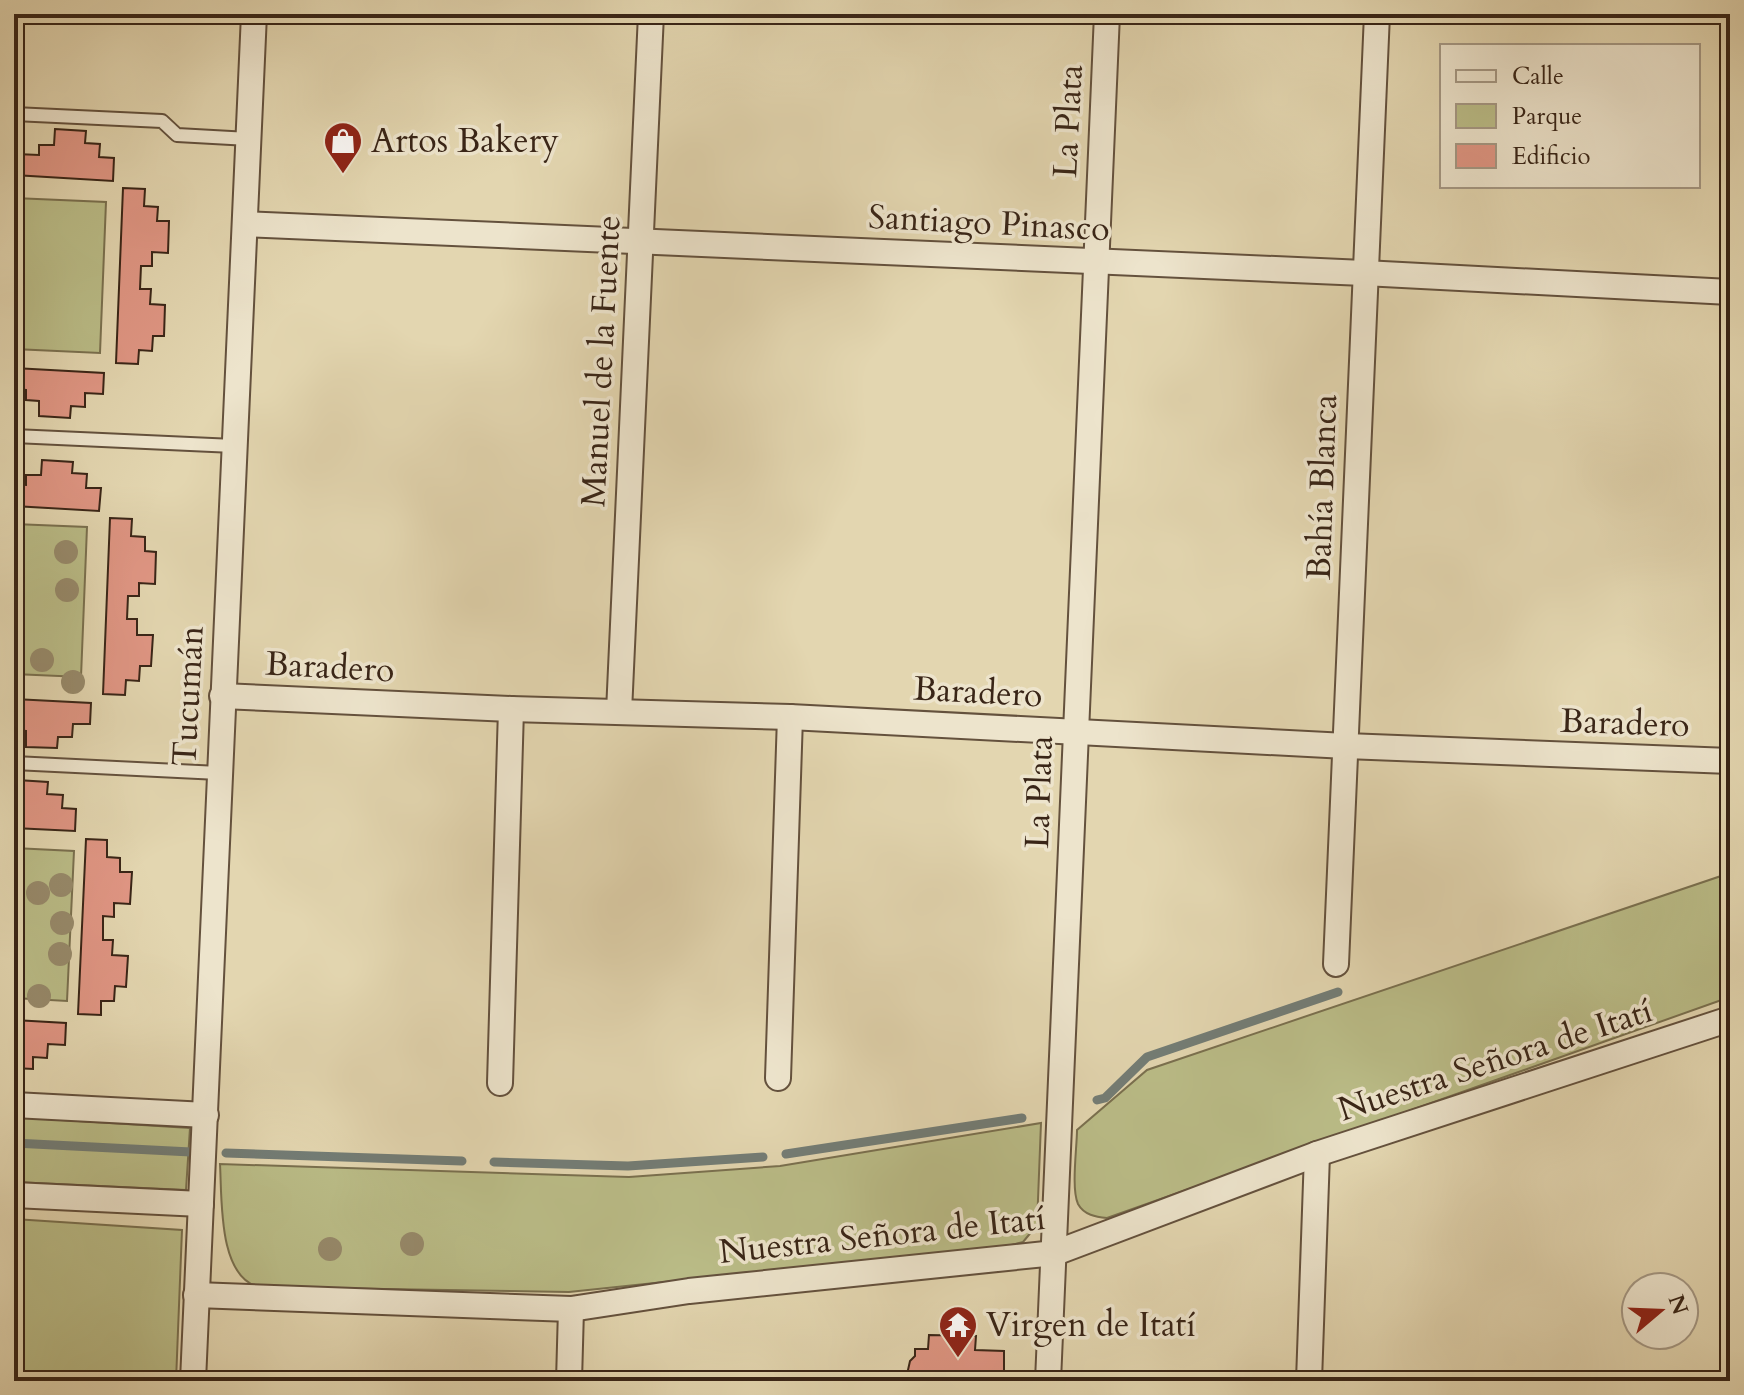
<svg xmlns="http://www.w3.org/2000/svg" width="1744" height="1395" viewBox="0 0 1744 1395" font-family="Cardo,serif">
<rect width="100%" height="100%" fill="#e3d6b0"/>
<filter id="stains"><feTurbulence type="fractalNoise" baseFrequency=".0025" numOctaves="4"/><feColorMatrix values="0 0 0 0 .2 0 0 0 0 .09 0 0 0 0 .02 0 0 0 .5 -.17"/></filter>
<radialGradient id="worn" r=".72"><stop offset=".6" stop-color="#630" stop-opacity="0"/><stop offset="1" stop-color="#630" stop-opacity=".3"/></radialGradient>
<g fill="#babc87" stroke="#7a704f" stroke-width="2">
<path d="M14 198 106 202 100 353 14 349Z"/>
<path d="M14 524 87 527 81 677 14 674Z"/>
<path d="M14 848 74 851 67 1001 14 998Z"/>
<path d="M1730 873V997L1107 1218C1096 1217 1084 1215 1078 1204 1071 1189 1077 1147 1077 1130L1147 1070Z"/>
<path d="M14 1117 190 1128 186 1190 14 1182Z"/>
<path d="M1041 1123 1037 1225 1023 1242 1008 1246 569 1292 259 1287C218 1277 222 1199 220 1164L629 1177 780 1166Z"/>
<path d="M14 1219 182 1230 176 1381H14Z"/>
</g>
<g fill="none" stroke-linecap="round" stroke-linejoin="round">
<g stroke="#737d76" stroke-width="9">
<path d="M1097 1100 1105 1098 1147 1057 1338 992"/>
<path d="M14 1143 191 1152"/>
<path d="M226 1153 462 1161"/>
<path d="M786 1154 1022 1118"/>
<path d="M494 1162 628 1166 763 1157"/>
</g>
</g>
<g fill="#e09684" stroke="#392517" stroke-width="2">
<path d="M55 129 86 131 85 143 100 144 99 157 114 158 113 181 14 175V143H16V154L39 155V145H54Z"/>
<path d="M123 188 145 189 144 206 158 207 157 221H169L168 253 152 252V266H141L140 289H151L150 304 165 305 164 336H153L152 351 139 350 138 364 116 363Z"/>
<path d="M14 368 104 373 103 394 85 393V407L71 406 70 418 39 416V401L26 400V390L14 389Z"/>
<path d="M42 460 73 462 72 473 87 474 86 488H101L99 511 14 506V484L26 485V475H41Z"/>
<path d="M110 518 132 519 131 536 145 537V551L156 552 155 584 139 583V596H128L127 619H137V635H153L151 666H140L139 681 126 680 125 695 103 694Z"/>
<path d="M14 699 91 703 90 724H73L72 737H58L57 748 26 747V731L14 730Z"/>
<path d="M17 780 48 782 47 794 63 795 62 808 76 809 75 831 14 828V796H17Z"/>
<path d="M86 839 107 840V857L120 858V872H132L130 904 114 903V917L103 916V940H113L112 955 128 956 126 987 115 986 114 1001H101V1015L78 1014Z"/>
<path d="M14 1020 66 1023 65 1045 48 1044 47 1058 33 1057V1069L14 1068Z"/>
<path d="M929 1335 976 1336 975 1350 1004 1351V1381H911L908 1370 910 1361 915 1356V1349H928Z"/>
</g>
<g fill="none" stroke-linecap="round" stroke-linejoin="round">
<defs>
<g id="lane">
<path d="M14 114 162 121 177 135 249 139"/>
<path d="M14 436 234 446"/>
<path d="M14 763 219 773"/>
</g>
<g id="street">
<path d="M245 224 1364 273 1730 292"/>
<path d="M222 696 511 709 790 717 1346 746 1730 761"/>
<path d="M619 712 651 14"/>
<path d="M1336 964 1377 14"/>
<path d="M778 1078 790 717"/>
<path d="M500 1083 511 709"/>
<path d="M14 1105 206 1115"/>
<path d="M14 1195 201 1204"/>
<path d="M196 1295 571 1309 689 1291 1055 1253 1317 1154 1730 1019"/>
<path d="M193 1381 254 14"/>
<path d="M569 1381 571 1309"/>
<path d="M1048 1381 1107 14"/>
<path d="M1309 1381 1317 1154"/>
</g>
</defs>
<use href="#lane" stroke="#64513d" stroke-width="16"/>
<use href="#street" stroke="#64513d" stroke-width="28"/>
<use href="#lane" stroke="#ede4cc" stroke-width="12"/>
<use href="#street" stroke="#ede4cc" stroke-width="24"/>
</g>
<g fill="#978a6b">
<circle cx="66" cy="552" r="12"/>
<circle cx="67" cy="590" r="12"/>
<circle cx="42" cy="660" r="12"/>
<circle cx="73" cy="682" r="12"/>
<circle cx="61" cy="885" r="12"/>
<circle cx="38" cy="893" r="12"/>
<circle cx="62" cy="923" r="12"/>
<circle cx="60" cy="954" r="12"/>
<circle cx="39" cy="996" r="12"/>
<circle cx="412" cy="1244" r="12"/>
<circle cx="330" cy="1249" r="12"/>
</g>
<defs>
<symbol id="shop-pin" viewBox="-11 -11 22 30"><path d="M0 17L-7.5 6A9.5 9.5 0 1 1 7.5 6Z" fill="#8f2418" stroke="#ede4cc"/><path d="M-5-2.5h2.3a2.7 3.5 0 0 1 5.4 0H5L5.5 6h-11ZM-1.5-2.5h3a1.5 2.3 0 0 0-3 0Z" fill="#fff"/></symbol>
<symbol id="temple-pin" viewBox="-11 -11 22 30"><path d="M0 17L-7.5 6A9.5 9.5 0 1 1 7.5 6Z" fill="#8f2418" stroke="#ede4cc"/><path d="M0-6L5-2H3V0L6.5 2.5H4V6H1.5V3h-3V6H-4V2.5H-6.5L-3 0V-2H-5Z" fill="#fff"/></symbol>
</defs>
<g fill-rule="evenodd">
<use href="#shop-pin" x="321" y="119" width="44" height="60"/>
<use href="#temple-pin" x="936" y="1303" width="44" height="60"/>
</g>
<g text-anchor="middle" dominant-baseline="central" stroke-width="7" stroke-linejoin="round" paint-order="stroke">
<g font-size="34" fill="#392517" stroke="#ede4cc">
<text transform="translate(1068 121) rotate(-87)">La Plata</text>
<text transform="translate(989 223) rotate(3)">Santiago Pinasco</text>
<text transform="translate(601 361) rotate(-87)">Manuel de la Fuente</text>
<text transform="translate(1322 487) rotate(-88)">Bahía Blanca</text>
<text transform="translate(330 667) rotate(3)">Baradero</text>
<text transform="translate(978 692) rotate(3)">Baradero</text>
<text transform="translate(188 696) rotate(-87)">Tucumán</text>
<text transform="translate(1625 723) rotate(2)">Baradero</text>
<text transform="translate(1039 792) rotate(-88)">La Plata</text>
<text transform="translate(1495 1060) rotate(-18)">Nuestra Señora de Itatí</text>
<text transform="translate(882 1235) rotate(-6)">Nuestra Señora de Itatí</text>
</g>
<g font-size="34" fill="#392517" stroke="#ede4cc" text-anchor="start">
<text x="371" y="141">Artos Bakery</text>
<text x="986" y="1325">Virgen de Itatí</text>
</g>
</g>
<rect width="1744" height="1395" fill="none" stroke="#e3d6b0" stroke-width="48"/>
<rect x="16" y="16" width="1712" height="1363" fill="none" stroke="#392517" stroke-width="4"/>
<rect x="24" y="24" width="1696" height="1347" fill="none" stroke="#392517" stroke-width="2"/>
<rect x="1440" y="44" width="260" height="144" fill="#ede4cc" stroke="#a59884" stroke-width="2"/>
<rect x="1456" y="70" width="40" height="12" fill="#ede4cc" stroke="#a59884" stroke-width="2"/>
<text x="1512" y="84" font-size="24" fill="#392517">Calle</text>
<rect x="1456" y="104" width="40" height="24" fill="#babc87" stroke="#a59884" stroke-width="2"/>
<text x="1512" y="124" font-size="24" fill="#392517">Parque</text>
<rect x="1456" y="144" width="40" height="24" fill="#e09684" stroke="#a59884" stroke-width="2"/>
<text x="1512" y="164" font-size="24" fill="#392517">Edificio</text>
<g transform="translate(1660 1311) rotate(71)"><circle r="38" fill="#ede4cc" stroke="#a59884" stroke-width="2"/>
<path d="M0-6L14 30L0 20L-14 30Z" fill="#8f2418"/>
<text y="-12" font-size="22" font-weight="bold" text-anchor="middle" fill="#392517">N</text>
</g>
<rect width="100%" height="100%" filter="url(#stains)"/>
<rect width="100%" height="100%" fill="url(#worn)"/>
</svg>
